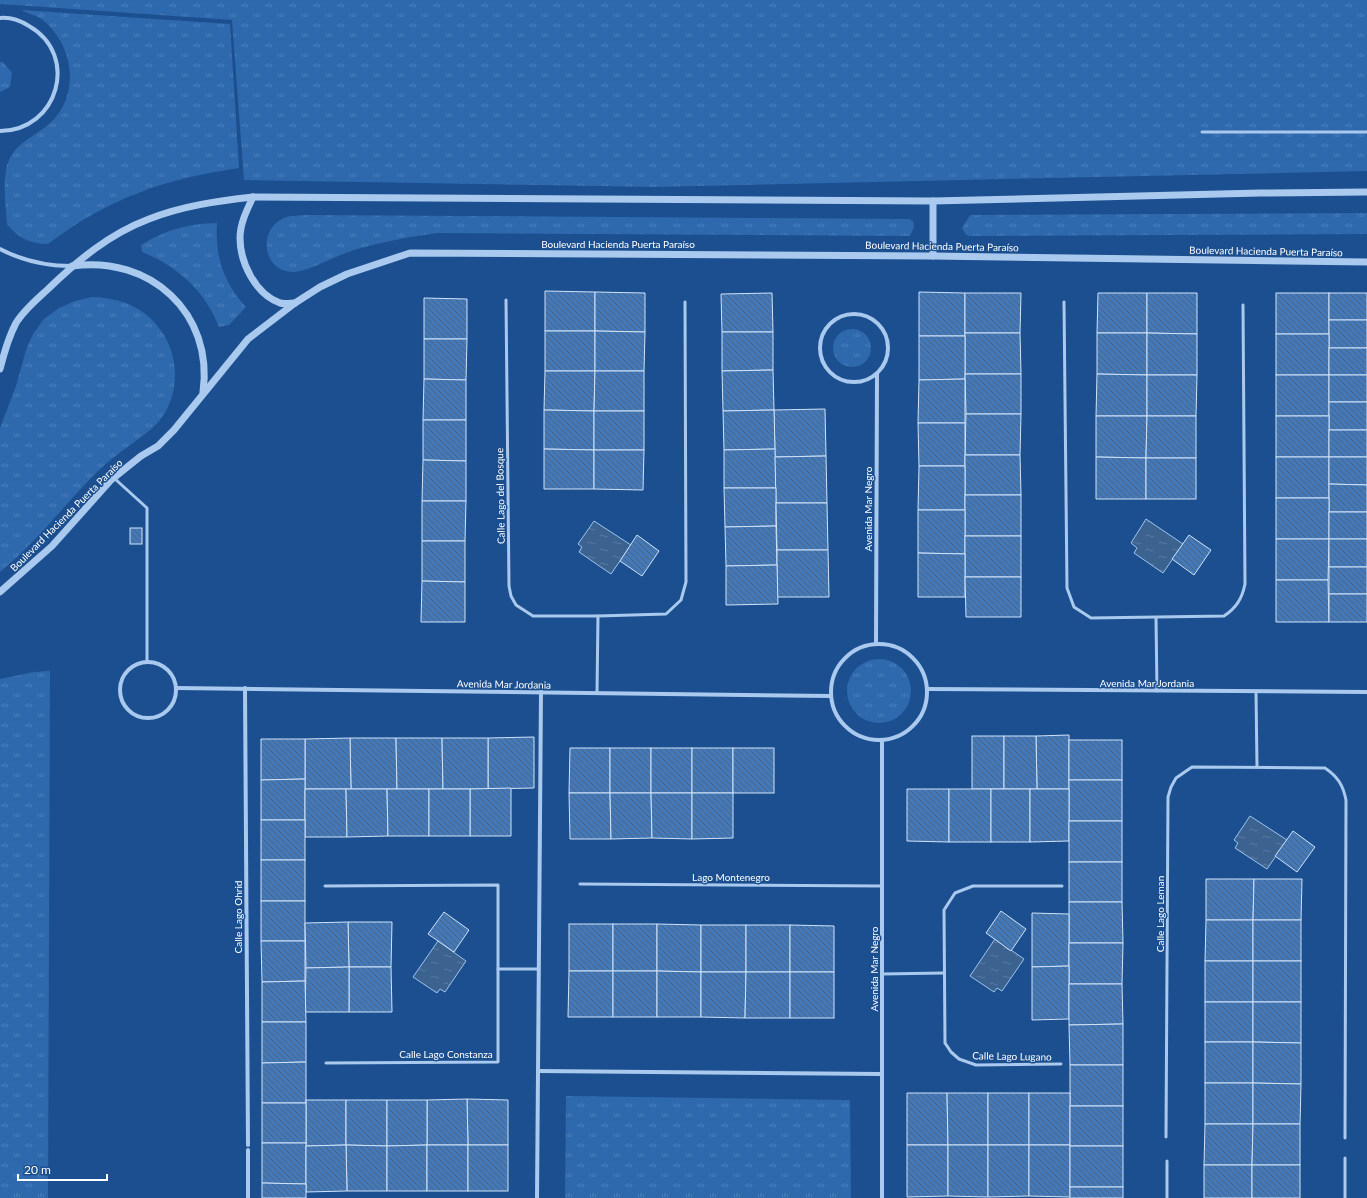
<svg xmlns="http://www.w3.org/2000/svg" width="1367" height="1198" viewBox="0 0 1367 1198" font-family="Lato,sans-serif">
<defs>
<pattern id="grass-tufts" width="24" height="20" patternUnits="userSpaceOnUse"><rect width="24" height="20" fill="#2e69ad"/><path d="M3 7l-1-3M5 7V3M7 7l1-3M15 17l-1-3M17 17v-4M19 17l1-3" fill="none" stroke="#4d80b9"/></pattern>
<pattern id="water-ripples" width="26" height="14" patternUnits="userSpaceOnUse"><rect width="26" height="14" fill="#3c6290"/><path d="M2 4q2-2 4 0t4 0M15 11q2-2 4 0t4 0" fill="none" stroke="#597aa1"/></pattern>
<pattern id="building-back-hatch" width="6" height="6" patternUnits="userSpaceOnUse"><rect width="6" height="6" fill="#4478b7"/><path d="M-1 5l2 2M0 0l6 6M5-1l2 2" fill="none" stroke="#486282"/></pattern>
</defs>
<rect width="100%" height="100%" fill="#1b4f8f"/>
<g fill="url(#grass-tufts)">
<path d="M0 0H1367V171L653 187 244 180 232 20 0 4Z"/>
<path d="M21 10 230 24 239 168C164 179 109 198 48 244 30 244 18 238 7 224 6 206 1 174 10 158 20 139 41 134 55 118 80 89 72 44 43 20 37 16 28 13 21 10Z"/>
<path d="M0 62H3L12 73 10 87 0 92Z"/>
<path d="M1367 213V234L969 236 966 235 962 228 970 215Z"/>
<path d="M306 215 909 219 913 221 914 227 910 236 438 233C408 237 380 242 351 251 335 256 306 273 291 272 263 270 258 231 282 219 288 215 299 216 306 215Z"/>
<path d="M217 223C215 256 223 282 246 307L229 325 219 327C205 291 177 266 142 252L141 245C168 229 187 224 217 223Z"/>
<path d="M92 297C121 298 145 307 162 332 177 354 179 383 168 407 160 425 145 434 130 445 119 453 107 462 97 472 64 505 37 542 0 572V428L16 386 26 350 33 334 44 319 59 308 75 301Z"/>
<circle cx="852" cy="348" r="19"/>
<circle cx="879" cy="691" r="32"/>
<path d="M50 671 48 1198H0V679L34 672Z"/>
<path d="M566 1096 850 1100 851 1198H565Z"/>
</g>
<g fill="url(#water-ripples)" stroke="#9cc4f0">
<path d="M1146 519 1183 544 1163 573 1134 553 1137 548 1131 543Z"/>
<path d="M594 521 631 545 611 574 579 552 582 547 578 544Z"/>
<path d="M1250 816 1287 840 1267 869 1235 848 1238 843 1234 840Z"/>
<path d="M995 939 1024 959 1002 991 997 988 994 992 970 976Z"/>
<path d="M438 941 466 961 445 992 440 989 437 993 413 977Z"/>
</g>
<g fill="url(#building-back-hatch)" stroke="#cfe3fa">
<path d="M545 291 595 292V331H545Z"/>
<path d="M595 292 645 293V332L595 331Z"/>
<path d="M919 292 965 293V336H919Z"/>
<path d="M772 293 773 332H722L721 294Z"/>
<path d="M965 293H1021L1020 333H965Z"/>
<path d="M1098 293H1147V333H1097Z"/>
<path d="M1147 293H1197V334L1147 333Z"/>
<rect x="1276" y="293" width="53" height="41"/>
<rect x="1329" y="293" width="38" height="27"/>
<path d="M424 298 467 299V339H424Z"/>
<rect x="1329" y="320" width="38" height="28"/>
<rect x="545" y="331" width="50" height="40"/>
<path d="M595 331 645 332 644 371H595Z"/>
<path d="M722 332H773V370L722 371Z"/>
<path d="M965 333H1020L1021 374H965Z"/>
<path d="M1097 333H1147V375L1097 374Z"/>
<path d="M1147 333 1197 334V375H1147Z"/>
<rect x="1276" y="334" width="53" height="41"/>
<path d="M919 336H965V379L919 380Z"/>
<path d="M424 339H467L466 380 424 379Z"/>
<rect x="1329" y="348" width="38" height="27"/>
<path d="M773 370 774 410 723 411 722 371Z"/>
<path d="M545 371H595L594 411 544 410Z"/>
<path d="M595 371H644V411H594Z"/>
<path d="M965 374H1021V414H966Z"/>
<path d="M1097 374 1147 375V416H1096Z"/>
<path d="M1147 375H1197L1196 416H1147Z"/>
<rect x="1276" y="375" width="53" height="41"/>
<rect x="1329" y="375" width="38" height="27"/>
<path d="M424 379 466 380V420H423Z"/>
<path d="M965 379V423H918L919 380Z"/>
<rect x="1329" y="402" width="38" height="28"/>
<path d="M825 409 826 456 775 457 774 410Z"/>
<path d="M544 410 594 411V450L544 449Z"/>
<path d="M774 410 775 449 724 450 723 411Z"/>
<rect x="594" y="411" width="50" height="39"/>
<path d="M966 414H1021L1020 455H965Z"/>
<path d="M1096 416H1147L1146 458 1096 457Z"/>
<path d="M1147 416H1196V458H1146Z"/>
<rect x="1276" y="416" width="53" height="41"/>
<path d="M423 420H466V461L423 460Z"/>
<path d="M918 423H965V466H919Z"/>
<rect x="1329" y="430" width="38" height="27"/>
<path d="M544 449 594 450V489H544Z"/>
<path d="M775 449 776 488H724V450Z"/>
<path d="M594 450H644L643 490 594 489Z"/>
<path d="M965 455H1020L1021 495H965Z"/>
<path d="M826 456 827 503H776L775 457Z"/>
<path d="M1096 457 1146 458V499H1096Z"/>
<rect x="1276" y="457" width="53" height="41"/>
<path d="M1329 457H1367V485L1329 484Z"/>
<rect x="1146" y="458" width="50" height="41"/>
<path d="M423 460 466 461V501H422Z"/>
<path d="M919 466H965V510H918Z"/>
<path d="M1329 484 1367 485V512H1329Z"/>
<path d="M724 488H776V526L725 527Z"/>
<rect x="965" y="495" width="56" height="41"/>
<rect x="1276" y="498" width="53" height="41"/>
<path d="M422 501H466L465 541H422Z"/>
<path d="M776 503H827L828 550H777Z"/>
<path d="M918 510H965V554L918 553Z"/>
<rect x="1329" y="512" width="38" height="27"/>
<path d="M776 526 777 565 726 566 725 527Z"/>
<rect x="130" y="528" width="12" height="16"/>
<path d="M637 535 659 551 642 576 620 561Z"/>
<path d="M1189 535 1211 550 1194 575 1172 559Z"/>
<rect x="965" y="536" width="56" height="41"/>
<path d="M1276 539H1329L1328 580H1276Z"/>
<rect x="1329" y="539" width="38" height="28"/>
<path d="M422 541H465V582L422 581Z"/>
<path d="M777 550H828L829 597H777Z"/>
<path d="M918 553 965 554V597H918Z"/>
<path d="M777 565 778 604 726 605V566Z"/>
<rect x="1329" y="567" width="38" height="27"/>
<path d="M965 577H1021V617H966Z"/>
<path d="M1276 580H1328L1329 622H1276Z"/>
<path d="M422 581 465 582V622H421Z"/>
<rect x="1329" y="594" width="38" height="28"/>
<path d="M1069 735V789H1037L1036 736Z"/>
<rect x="972" y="736" width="32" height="53"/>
<path d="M1004 736H1036L1037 789H1004Z"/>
<path d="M534 737V788L488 789V738Z"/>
<path d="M350 738H396L397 789H351Z"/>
<path d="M350 738 351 789H305V739Z"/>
<path d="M396 738H442L443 789H397Z"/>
<path d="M442 738H488V789H443Z"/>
<path d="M261 739H305V779L261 780Z"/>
<rect x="1069" y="740" width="53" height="40"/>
<path d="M570 748H610V793H569Z"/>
<rect x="610" y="748" width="41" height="45"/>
<rect x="651" y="748" width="41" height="45"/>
<rect x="692" y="748" width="41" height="45"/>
<rect x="733" y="748" width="41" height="45"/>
<path d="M305 779V820H261V780Z"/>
<rect x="1069" y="780" width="53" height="41"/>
<path d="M511 788V836H470V789Z"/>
<path d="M305 789H346L347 837H305Z"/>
<path d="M346 789H387L388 836 347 837Z"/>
<path d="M387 789H429V836H388Z"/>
<rect x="429" y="789" width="41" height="47"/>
<path d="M907 789H949V842L907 841Z"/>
<rect x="949" y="789" width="42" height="53"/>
<rect x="991" y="789" width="39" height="53"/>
<path d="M1030 789H1069V841L1030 842Z"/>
<path d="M569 793H610L611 839H570Z"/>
<path d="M610 793H651L652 838 611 839Z"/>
<path d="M651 793H692V839L652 838Z"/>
<path d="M692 793H733V838L692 839Z"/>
<rect x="261" y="820" width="44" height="40"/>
<rect x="1069" y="821" width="53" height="41"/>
<path d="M1293 831 1315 847 1297 872 1275 856Z"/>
<rect x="261" y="860" width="44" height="41"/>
<rect x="1069" y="862" width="53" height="40"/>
<path d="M1206 879H1254L1253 920H1206Z"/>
<path d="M1254 879H1302L1301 920H1253Z"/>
<rect x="261" y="901" width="44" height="40"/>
<path d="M1069 902H1122L1123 943H1069Z"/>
<path d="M1001 911 1026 929 1011 951 986 933Z"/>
<path d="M444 912 469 930 454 952 428 934Z"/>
<path d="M1032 913 1069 914V966L1032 967Z"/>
<path d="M1206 920H1253V961H1205Z"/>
<rect x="1253" y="920" width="48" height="41"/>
<path d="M348 922H392L391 967H349Z"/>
<path d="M348 922 349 967 306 968 305 923Z"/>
<rect x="569" y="924" width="44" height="47"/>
<rect x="613" y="924" width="44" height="47"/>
<path d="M657 924 701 925V972L657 971Z"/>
<rect x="701" y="925" width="45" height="47"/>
<rect x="746" y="925" width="44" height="47"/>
<path d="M790 925 834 926V972H790Z"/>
<path d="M261 941H305V981L262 982Z"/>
<path d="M1069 943H1123L1122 984H1069Z"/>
<rect x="1205" y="961" width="48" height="41"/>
<rect x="1253" y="961" width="48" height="41"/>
<path d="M1069 966V1019L1032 1020V967Z"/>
<path d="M349 967H391L392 1012H349Z"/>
<path d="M349 967V1012H305L306 968Z"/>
<path d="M569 971H613V1017H568Z"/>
<rect x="613" y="971" width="44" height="46"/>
<path d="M657 971 701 972V1017H657Z"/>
<path d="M701 972H746L745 1018 701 1017Z"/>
<path d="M746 972H790V1018H745Z"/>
<rect x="790" y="972" width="44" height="46"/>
<path d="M305 981 306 1022H262V982Z"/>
<path d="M1069 984H1122L1123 1024 1069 1025Z"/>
<rect x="1205" y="1002" width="48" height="40"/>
<path d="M1253 1002H1301V1043L1253 1042Z"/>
<path d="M262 1022H306V1062L262 1063Z"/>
<path d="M1123 1024V1065H1070L1069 1025Z"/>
<rect x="1205" y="1042" width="48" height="41"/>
<path d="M1253 1042 1301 1043V1084L1253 1083Z"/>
<path d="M306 1062V1103H262V1063Z"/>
<rect x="1070" y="1065" width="53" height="41"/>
<rect x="1205" y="1083" width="48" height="41"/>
<path d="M1253 1083 1301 1084 1300 1124H1253Z"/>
<path d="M907 1093H947L948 1145H907Z"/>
<path d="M947 1093H988V1145H948Z"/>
<rect x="988" y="1093" width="41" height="52"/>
<rect x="1029" y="1093" width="41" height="52"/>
<path d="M467 1099 508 1100V1145H468Z"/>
<path d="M467 1099 468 1145H427V1100Z"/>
<path d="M306 1100H346V1145L306 1146Z"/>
<path d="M346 1100H387V1146L346 1145Z"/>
<path d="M387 1100H427V1145L387 1146Z"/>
<rect x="262" y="1103" width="44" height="40"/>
<rect x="1070" y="1106" width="53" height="40"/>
<path d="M1205 1124H1253L1252 1165H1204Z"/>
<path d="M1253 1124H1300V1165H1252Z"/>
<path d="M262 1143H306V1184L262 1183Z"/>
<path d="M346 1145 387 1146V1191H347Z"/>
<path d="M346 1145 347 1191 306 1192V1146Z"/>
<path d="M427 1145V1191H387V1146Z"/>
<rect x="427" y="1145" width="41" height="46"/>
<rect x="468" y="1145" width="40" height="46"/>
<path d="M907 1145H948V1196L907 1197Z"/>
<path d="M948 1145H988V1197L948 1196Z"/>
<path d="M988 1145H1029V1196L988 1197Z"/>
<path d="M1029 1145H1070V1197L1029 1196Z"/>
<rect x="1070" y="1146" width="53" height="41"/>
<rect x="1204" y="1165" width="48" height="33"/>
<rect x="1252" y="1165" width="48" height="33"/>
<path d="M262 1183 306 1184V1198H262Z"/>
<rect x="1070" y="1187" width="53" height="11"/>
</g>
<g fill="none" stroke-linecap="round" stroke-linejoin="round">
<g stroke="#a9c9ee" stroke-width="3">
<path d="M1202 132H1367"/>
<path d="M506 300 509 586 511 596 516 605 533 616H598L666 614 681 600 686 582 685 302"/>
<path d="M1064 302 1067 588 1074 607 1091 618 1224 616C1236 608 1242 599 1245 584L1243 305"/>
<path d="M114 478 147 508V662"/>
<path d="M1156 618 1157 691"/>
<path d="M1256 692 1257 766"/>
<path d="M597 693 598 616"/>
<path d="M580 884 882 886"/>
<path d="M325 886 498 885V1062L326 1063"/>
<path d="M498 969H539"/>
<path d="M882 974 944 973"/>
<path d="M1061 1064 976 1065 959 1059 951 1052 945 1043 944 910 955 893 973 886H1062"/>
<path d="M1166 1137 1168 797 1171 787 1176 778 1192 767 1325 768C1338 777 1343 785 1346 800L1345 1138"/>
<path d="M1167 1198V1161"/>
<path d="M1345 1198V1158"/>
</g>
<g stroke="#a9c9ee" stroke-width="4">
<path d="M0 18C10 17 21 21 29 26 80 55 58 131 0 131"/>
<path d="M0 249C23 261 45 266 72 266"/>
<circle cx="854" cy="348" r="34"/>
<path d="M876 643 877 374"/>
<circle cx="879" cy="692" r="48"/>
<circle cx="148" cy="690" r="28"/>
<path d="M176 688 831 696"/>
<path d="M245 688 248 1145"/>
<path d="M927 689 1367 692"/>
<path d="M882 741V1198"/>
<path d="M538 1071 882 1074"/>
<path d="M248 1150V1198"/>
<path d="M537 1198 541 692"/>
</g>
<g stroke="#a9c9ee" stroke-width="7">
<path d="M253 197C247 210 240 223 240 238 240 262 255 294 280 303 284 304 291 303 295 303"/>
<path d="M933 256V201"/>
<path d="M72 266C150 255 214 313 203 392"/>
<path d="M0 369C4 353 8 338 16 323 24 310 36 300 47 290 77 261 109 234 149 219 182 206 217 201 253 197L933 201 1260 193 1367 192"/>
<path d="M0 592 52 546 111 480 141 456 158 446 174 430 248 339 295 303 320 287 347 274 410 253 933 256 1367 262"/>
</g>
</g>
<g text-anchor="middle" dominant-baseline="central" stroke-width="3" stroke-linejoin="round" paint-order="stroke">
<g font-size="10" fill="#fff" stroke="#1b4f8f">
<text x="618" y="244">Boulevard Hacienda Puerta Paraíso</text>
<text transform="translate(942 246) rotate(1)">Boulevard Hacienda Puerta Paraíso</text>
<text transform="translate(1266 251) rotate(1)">Boulevard Hacienda Puerta Paraíso</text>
<text transform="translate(500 496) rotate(-91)">Calle Lago del Bosque</text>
<text transform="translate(868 509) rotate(-90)">Avenida Mar Negro</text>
<text transform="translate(66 515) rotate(-45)">Boulevard Hacienda Puerta Paraíso</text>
<text x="1147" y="683">Avenida Mar Jordania</text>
<text transform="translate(504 684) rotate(1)">Avenida Mar Jordania</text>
<text x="731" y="877">Lago Montenegro</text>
<text transform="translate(1160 914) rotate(-90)">Calle Lago Leman</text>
<text transform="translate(238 917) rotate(-90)">Calle Lago Ohrid</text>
<text transform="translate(874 969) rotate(-90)">Avenida Mar Negro</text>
<text x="446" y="1054">Calle Lago Constanza</text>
<text transform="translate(1012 1056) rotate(1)">Calle Lago Lugano</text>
</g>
</g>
<path d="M18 1174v6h89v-6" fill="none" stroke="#ffffff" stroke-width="2"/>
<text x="24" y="1174" font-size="12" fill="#ffffff" stroke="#1b4f8f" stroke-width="3" paint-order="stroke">20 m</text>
</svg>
